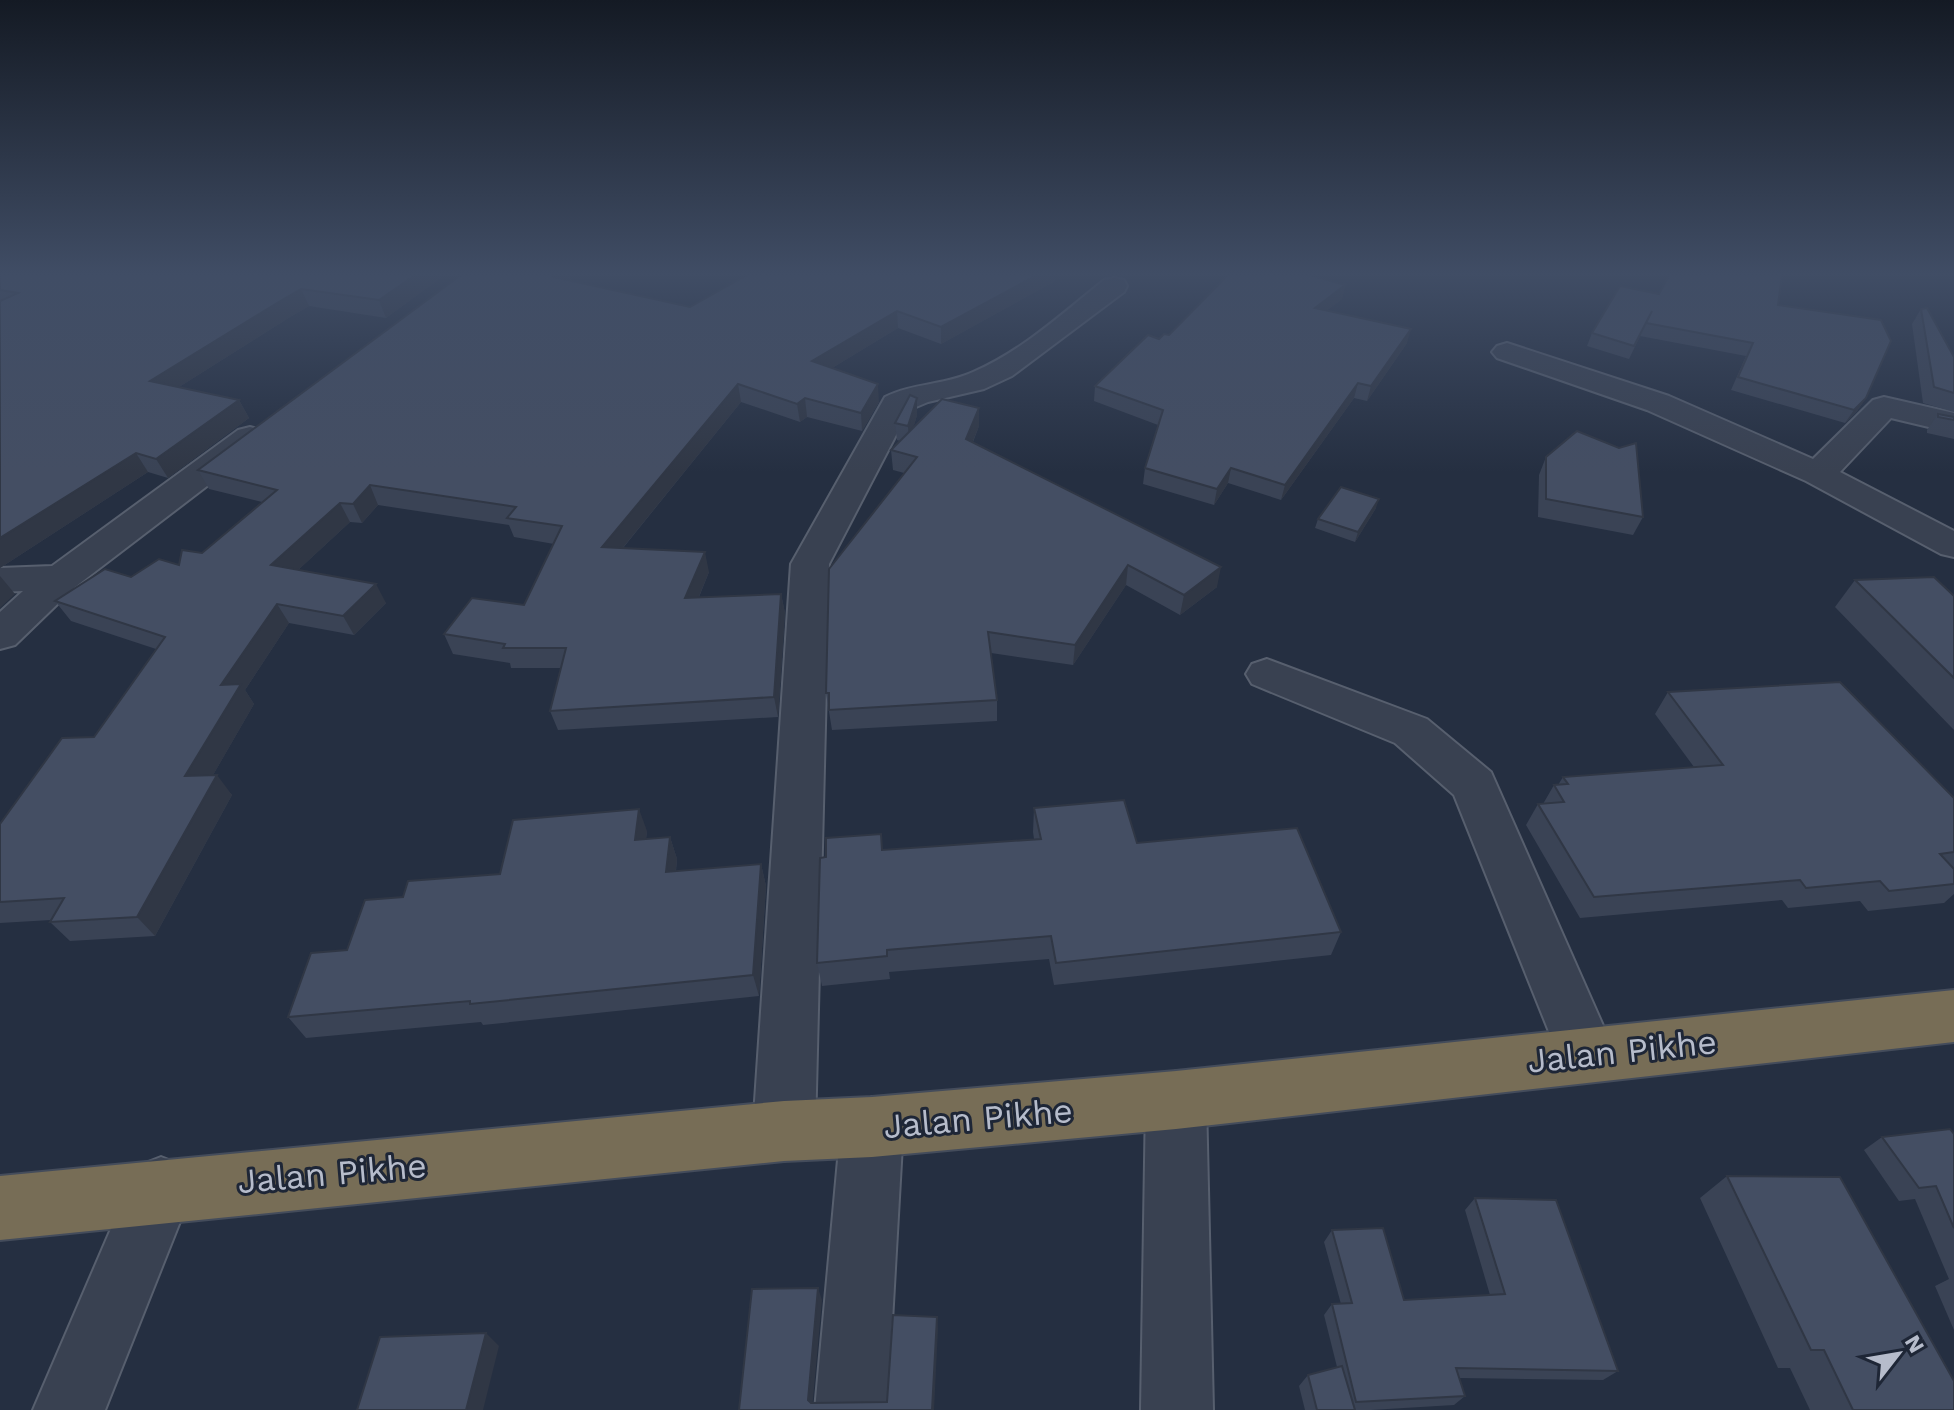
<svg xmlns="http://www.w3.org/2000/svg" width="1954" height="1410" viewBox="0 0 1954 1410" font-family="'Work Sans',sans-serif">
<rect width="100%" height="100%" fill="#252f41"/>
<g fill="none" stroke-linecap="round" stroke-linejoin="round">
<defs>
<g id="street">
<path d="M1114 278 1124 280 1127 286 1124 292 1012 376 984 389 928 402 909 410 829 564 815 1131 806 1152 784 1161 762 1152 753 1131 791 564 885 397C913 383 945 385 973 372 1022 351 1063 313 1104 280Z"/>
<path d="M1507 343 1669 396 1813 459 1873 400 1884 397 1954 413V433L1891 418 1840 472 1954 531V557L1941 554 1806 481 1647 410 1497 358 1492 352 1497 346Z"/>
<path d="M250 427 262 430 267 437 262 444 75 587 15 645 0 649V612L23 591 0 592V568L52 566 238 430Z"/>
<path d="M1267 659 1427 719 1491 772 1616 1055 1608 1074 1587 1082 1566 1074 1454 795 1395 743 1252 684 1246 674 1252 664Z"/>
<path d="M1176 1071 1197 1080 1206 1100 1213 1410H1141L1146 1100 1155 1080Z"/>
<path d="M872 1097 894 1106 903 1127 887 1410H815L841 1127 850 1106Z"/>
<path d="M161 1157 184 1166 193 1189 105 1410H33L138 1166Z"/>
</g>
<path id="highway" d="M1954 990V1042L1176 1129 872 1157 784 1161 0 1240V1176L784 1101 872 1097 1176 1071Z"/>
</defs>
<use href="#street" stroke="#575f6e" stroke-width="4"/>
<use href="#highway" stroke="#444c5b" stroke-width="4"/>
<use href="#street" fill="#394151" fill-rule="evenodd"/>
<use href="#highway" fill="#776d56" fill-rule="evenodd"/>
</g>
<g fill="#3a4355">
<path d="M0 275H569L571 281 690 307 747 275H1055V281L941 344 898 328 832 368 879 402 862 431 807 417 800 422 741 402 623 548 709 572 699 597 781 594 785 613 778 717 558 730 550 711 561 668H511L510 663 453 654 444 634 524 605 554 544 514 537 509 525 378 505 362 523 350 522 298 570 386 603 354 635 289 623 245 690 254 704 213 775 232 795 155 936 70 941 50 922 51 920 0 923V824L94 737 156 649 71 621 55 601 131 577 179 565 202 553 262 502 209 489 198 470 460 276H443L386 318 309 306 290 317 179 387 239 400 249 418 168 478 148 472 0 568Z"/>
<path d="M1223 275H1310L1345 285 1342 299 1327 310 1407 343 1367 401 1354 398 1281 500 1228 483 1214 505 1143 484 1145 468 1158 425 1094 401 1095 386 1159 339 1169 335 1227 276Z"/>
<path d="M1659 294 1778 305 1866 398 1857 411 1845 423 1731 390 1746 356 1640 336 1644 328 1629 359 1587 346 1592 333Z"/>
<path d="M1921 309 1954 357V412L1923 403 1912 324Z"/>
<path d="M979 408V426L973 442 1217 587 1180 615 1126 585 1073 665 991 653 997 700V721L832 730 826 693 904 473 893 470 891 450 900 441 897 440 895 423 917 415 913 428Z"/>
<path d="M1938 414 1954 417V439L1927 433V430Z"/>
<path d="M1546 457 1643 517 1633 535 1538 517 1539 475Z"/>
<path d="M1376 508 1355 542 1315 528 1318 519Z"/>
<path d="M1855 580 1954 596V730L1835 607Z"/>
<path d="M1668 692 1954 798V894L1944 903 1868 911 1860 901 1788 908 1782 900 1580 918 1526 825 1538 804H1543L1554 785H1558L1563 777 1694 767 1655 714Z"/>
<path d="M1034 808 1137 843 1341 932 1331 955 1054 985 1049 959 889 972 890 979 822 986 817 963 826 857 881 834 882 850 1034 839 1033 832Z"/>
<path d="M647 831 646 839 670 837 677 859 676 871 761 864 766 886 759 996 483 1025 481 1022 306 1038 288 1017 347 950 500 874Z"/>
<path d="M1954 1134V1330L1935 1286 1949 1279 1915 1199 1899 1201 1864 1150 1882 1137Z"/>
<path d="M1727 1176 1954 1410H1810L1790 1368H1778L1700 1198Z"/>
<path d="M1475 1198 1618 1371 1603 1380 1459 1378 1465 1396 1454 1405 1371 1410H1305L1299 1386 1308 1375 1337 1367 1324 1315 1332 1304H1341L1324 1242 1332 1230 1404 1300 1490 1295 1465 1210Z"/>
</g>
<g fill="#303745">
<path d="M415 275H443V276L386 318 379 300Z"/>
<path d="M557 275H569L572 285 553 277Z"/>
<path d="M1037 275H1055V281L941 344V327Z"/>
<path d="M1345 285 1342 299 1312 322 1315 308Z"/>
<path d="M301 289 309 306 290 317 160 399 150 381 282 300Z"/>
<path d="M897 311 898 328 814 379 812 361Z"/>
<path d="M1411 329 1407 343 1367 401 1371 386Z"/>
<path d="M1358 383 1354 398 1281 500 1285 485Z"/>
<path d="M738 384 741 402 608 566 602 547Z"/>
<path d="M878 384 879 402 862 431 861 413Z"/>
<path d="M805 398 807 417 800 422 797 404Z"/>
<path d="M917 398V415L909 444 908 426Z"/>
<path d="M1866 398 1857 411 1845 423 1854 410Z"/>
<path d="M239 400 249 418 168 478 156 459Z"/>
<path d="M979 408V426L966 458V439Z"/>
<path d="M136 453 148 472 0 568V538Z"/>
<path d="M1231 468 1228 483 1214 505 1217 489Z"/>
<path d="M370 485 378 505 362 523 353 504Z"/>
<path d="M1379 499 1376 508 1355 542 1358 532Z"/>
<path d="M340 503 350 522 282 585 271 565Z"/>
<path d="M705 552 709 572 690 618 685 598Z"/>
<path d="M1128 565 1126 585 1073 665 1075 645Z"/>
<path d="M1221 567 1217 587 1180 615 1184 595Z"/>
<path d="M0 576 15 594 0 608Z"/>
<path d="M376 584 386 603 354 635 343 616Z"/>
<path d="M781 594 785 613 778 717 774 697Z"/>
<path d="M277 604 289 623 245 690 254 704 201 796 185 776 221 685Z"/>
<path d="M217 775 232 795 155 936 137 917Z"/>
<path d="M639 809 647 831 643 862 635 840Z"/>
<path d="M670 837 677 859 673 894 666 872Z"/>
<path d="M761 864 766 886 759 996 753 975Z"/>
<path d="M818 1288 822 1300 812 1410 808 1400Z"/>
<path d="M937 1317 938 1329 934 1410H932Z"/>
<path d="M486 1333 499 1346 483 1410H466Z"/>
</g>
<g fill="#444e63" stroke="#303745" stroke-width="2">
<path d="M0 275H415L379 300 301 289 282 300 150 381 239 400 156 459 136 453 0 538V301L18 293 0 290Z"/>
<path d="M461 275H557L553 277 690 307 747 275H1037L941 327 897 311 812 361 878 384 861 413 805 398 797 404 738 384 602 547 705 552 685 598 781 594 774 697 550 711 566 648H503L505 644 444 634 472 598 524 605 562 526 507 518 516 507 370 485 353 504 340 503 271 565 376 584 343 616 277 604 221 685 241 684 185 776 217 775 137 917 50 922 64 898 0 902V824L62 738 94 737 165 637 55 601 105 569 131 577 159 559 179 565 182 550 202 553 277 490 198 470Z"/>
<path d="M1228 275H1310L1345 285 1315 308 1411 329 1371 386 1358 383 1285 485 1231 468 1217 489 1145 468 1163 410 1095 386 1148 335 1159 339 1164 334 1169 335Z"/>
<path d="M1669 275H1782L1778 305 1881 320 1891 341 1866 398 1854 410 1738 377 1753 343 1646 323 1652 311 1634 346 1592 333 1620 286 1659 294Z"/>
<path d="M1927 308 1954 357V393L1934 387 1921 309Z"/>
<path d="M910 395 917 398 908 426 895 423Z"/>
<path d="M942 399 979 408 966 439 1221 567 1184 595 1128 565 1075 645 988 632 997 700 829 710V693H826L829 569 917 457 891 450Z"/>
<path d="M1938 414 1954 417V420L1938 417Z"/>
<path d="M1577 431 1619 448 1636 443 1643 517 1546 499V457Z"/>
<path d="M1341 487 1379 499 1358 532 1318 519Z"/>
<path d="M1934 577 1954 596V678L1855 580Z"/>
<path d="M1840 682 1954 798V852L1940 854 1954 869V884L1889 891 1880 881 1806 888 1800 880 1594 897 1538 804 1564 802 1554 785 1568 784 1563 777 1723 765 1668 692Z"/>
<path d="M1124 800 1137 843 1297 828 1341 932 1056 963 1051 936 887 950V956L817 963 820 858 826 857V838L881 834 882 850 1041 839 1034 808Z"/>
<path d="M639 809 635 840 670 837 666 872 761 864 753 975 470 1004V1001L288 1017 311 953 347 950 365 900 403 897 408 881 500 874 513 820Z"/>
<path d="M1950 1129 1954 1134V1228L1936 1186 1919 1188 1882 1137Z"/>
<path d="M1727 1176 1840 1177 1954 1381V1410H1853L1824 1350H1811Z"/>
<path d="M1475 1198 1556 1200 1618 1371 1456 1368 1465 1396 1356 1402 1332 1304 1352 1303 1332 1230 1383 1228 1404 1300 1505 1294Z"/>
<path d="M818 1288 808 1400 811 1403 887 1402 893 1315 937 1317 932 1410H739L752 1289Z"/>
<path d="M486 1333 466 1410H357L380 1337Z"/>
<path d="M1342 1366 1355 1410H1317L1308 1375Z"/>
</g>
<linearGradient id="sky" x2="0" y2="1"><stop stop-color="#141a24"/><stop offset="0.58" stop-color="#404d65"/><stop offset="1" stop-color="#404d65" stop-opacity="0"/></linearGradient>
<rect width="1954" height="472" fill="url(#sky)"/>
<g text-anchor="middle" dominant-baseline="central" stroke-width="6" stroke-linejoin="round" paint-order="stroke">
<g font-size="34" fill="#b6bccb" stroke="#1e2636">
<text transform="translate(1622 1051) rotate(-6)">Jalan Pikhe</text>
<text transform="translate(978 1118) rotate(-5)">Jalan Pikhe</text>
<text transform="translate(332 1173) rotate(-5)">Jalan Pikhe</text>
</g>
</g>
<g transform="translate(1898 1354) rotate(59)" stroke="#1e2636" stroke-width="6" paint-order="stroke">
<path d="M0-6L14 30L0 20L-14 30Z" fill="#b6bccb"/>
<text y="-12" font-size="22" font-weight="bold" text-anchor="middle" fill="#b6bccb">N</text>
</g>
</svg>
